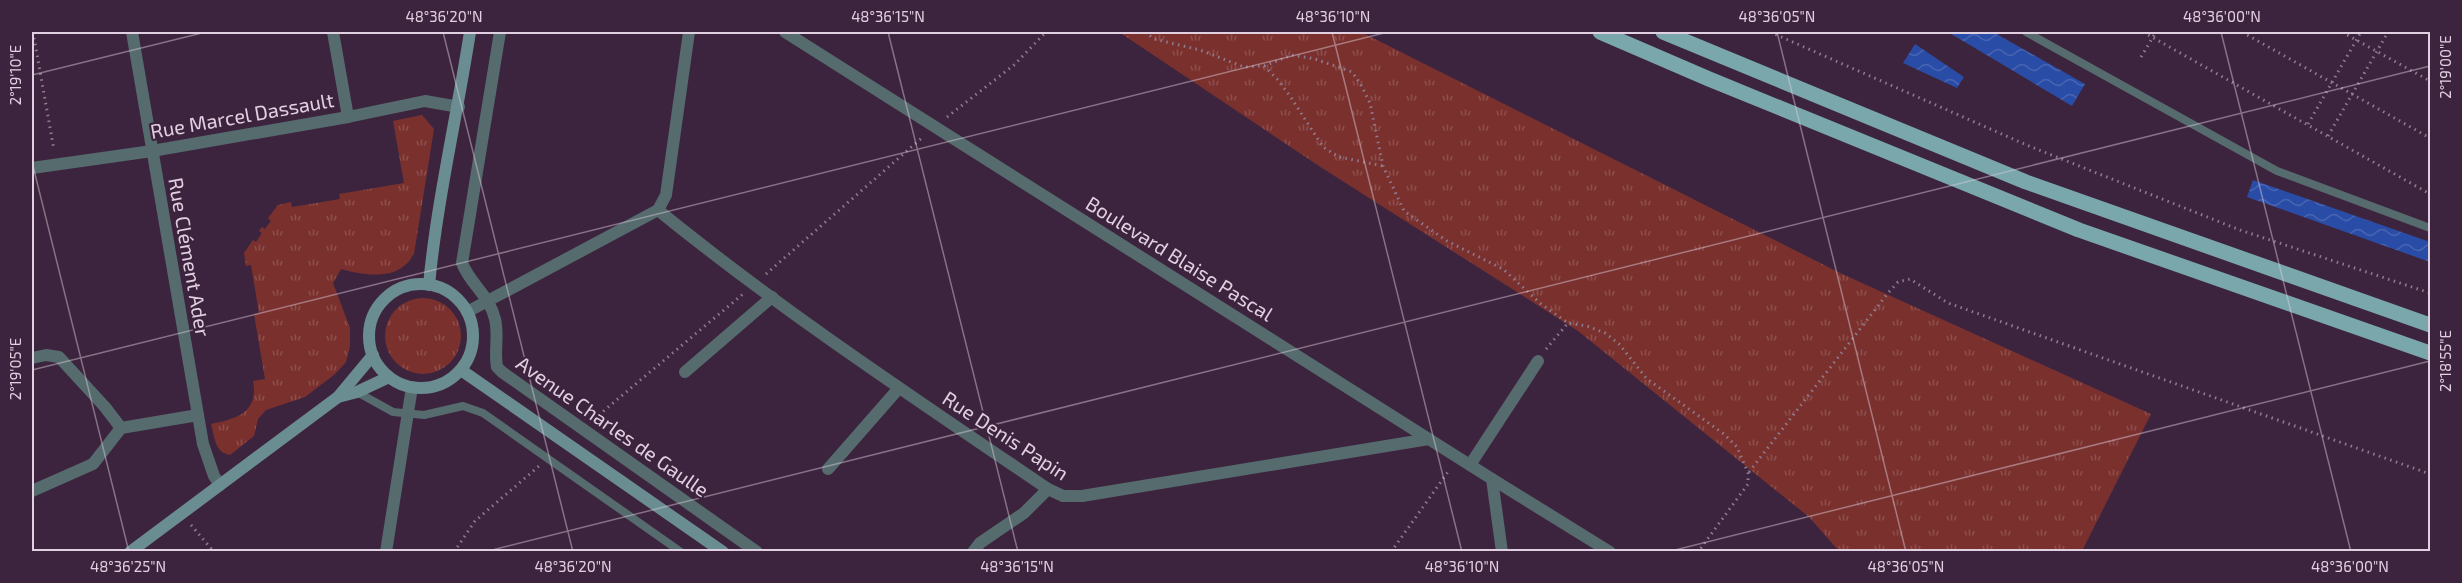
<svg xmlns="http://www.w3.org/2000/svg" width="2462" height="583" viewBox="0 0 2462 583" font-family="'Exo 2',sans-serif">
<defs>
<pattern id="grass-tufts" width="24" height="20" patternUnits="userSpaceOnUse" patternTransform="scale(1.5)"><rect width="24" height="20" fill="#7a312e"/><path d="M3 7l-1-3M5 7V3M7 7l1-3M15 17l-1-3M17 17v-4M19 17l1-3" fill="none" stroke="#8d4e4c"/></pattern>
<pattern id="water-waves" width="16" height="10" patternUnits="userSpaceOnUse" patternTransform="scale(1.5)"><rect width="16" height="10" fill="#294ca6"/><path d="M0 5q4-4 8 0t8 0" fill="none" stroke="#4865b2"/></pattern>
</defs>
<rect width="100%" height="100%" fill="#3d243e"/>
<g fill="url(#grass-tufts)">
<path d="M1119 32H1361L1840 273 2151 414 2082 551H1839L1809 517 1578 331 1319 166Z"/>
<path d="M422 115 434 129 414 254C411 257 409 263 405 265 389 280 359 274 341 269L333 283 350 328V346L346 362 335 374 305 397 266 410 258 419 254 436 230 455C214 452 215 437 211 424 237 419 259 412 253 381L265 379 254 314 259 313 251 265 246 266 244 253 253 240 256 242 262 233 259 231 262 227 265 229 271 221 268 218 278 205 291 202 292 207 340 199 339 194 404 183 393 121Z"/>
<circle cx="423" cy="336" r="38"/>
</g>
<g fill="url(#water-waves)">
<path d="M1948 32H1993L2085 84 2072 106Z"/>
<path d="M1915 44 1964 77 1957 88 1903 63Z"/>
<path d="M2253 180 2430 242V262L2247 197Z"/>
</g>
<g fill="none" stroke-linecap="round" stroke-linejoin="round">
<g stroke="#907b90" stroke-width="3" stroke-dasharray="1.5 4.5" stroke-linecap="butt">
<path d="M33 32 54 150"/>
<path d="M1145 32 1154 39 1200 50 1244 67 1264 66 1292 55 1315 59 1352 72 1360 83 1370 103 1383 166 1404 211 1447 241 1503 269 1541 304 1568 323 1587 326 1605 333 1619 344 1647 379 1724 434 1737 447 1748 473V484L1698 552"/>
<path d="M1770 32 2029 146 2240 230 2430 293"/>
<path d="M2143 32 2430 194"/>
<path d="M2242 32 2430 138"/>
<path d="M2342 32 2430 81"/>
<path d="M2141 57 2156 32"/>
<path d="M1264 66 1277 79 1290 96 1323 147 1339 157 1383 166"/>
<path d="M947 117 1014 65 1046 32"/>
<path d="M2308 124 2361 32"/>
<path d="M2328 136 2388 32"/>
<path d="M766 274 924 136"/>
<path d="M1546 349 1568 323"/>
<path d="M594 419 743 294"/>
<path d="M1749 472 1888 293 1898 282 1910 279 1948 303 2430 474"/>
<path d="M191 525 214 552"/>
<path d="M454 552 475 521 539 466"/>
<path d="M1391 552 1450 469"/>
</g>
<g stroke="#556b6d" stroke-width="8">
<path d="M2026 32 2277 171 2430 228"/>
<path d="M357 392 393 412 424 415 463 406 483 413 681 552"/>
</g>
<g stroke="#556b6d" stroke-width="12">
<path d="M132 32 203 444 214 476 220 485"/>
<path d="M333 32 348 117"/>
<path d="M500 32 462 263C470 284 490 296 495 319 499 335 494 351 497 367L502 372 757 552"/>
<path d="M785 32 1492 479 1502 552"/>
<path d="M32 168 152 151 348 117 425 101 459 107"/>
<path d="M658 210C782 311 916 399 1048 489L1063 496H1082L1429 439"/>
<path d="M467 312 658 210 666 195 689 32"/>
<path d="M32 358 46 355 59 357 105 407 121 428"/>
<path d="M685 372 772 297"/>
<path d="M1470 465 1538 361"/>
<path d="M828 469 899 388"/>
<path d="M1492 479 1610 552"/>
<path d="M32 491 93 464 121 428 198 415"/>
<path d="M386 552 412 387"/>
<path d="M973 552 980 543 1024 513 1048 489"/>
</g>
<g stroke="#6a8d91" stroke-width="12">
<circle cx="421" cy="336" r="52"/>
<path d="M429 285C437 200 457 116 470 32"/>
<path d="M461 370 723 552"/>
<path d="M338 397 357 392 389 377"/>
<path d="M130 552 338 397 373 355"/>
</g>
<g stroke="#79a7ac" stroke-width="15">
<path d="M1600 32 1709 79 2079 230 2430 353"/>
<path d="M1663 32 2026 182 2430 325"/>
</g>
</g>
<path fill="none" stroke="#e1d0e1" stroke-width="1.5" stroke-opacity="0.45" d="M443 32 573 552M888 32 1018 552M1332 32 1462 552M1777 32 1906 552M2221 32 2351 552M32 75 206 32M32 162 129 552M32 370 1388 32M484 552 2430 66M1667 552 2430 361"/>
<g text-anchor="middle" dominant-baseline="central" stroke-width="4.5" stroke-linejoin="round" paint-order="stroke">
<g font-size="20" fill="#e1d0e1" stroke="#3d243e">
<text transform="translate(242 115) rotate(-10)">Rue Marcel Dassault</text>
<text transform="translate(190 257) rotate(80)">Rue Clément Ader</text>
<text transform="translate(1180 258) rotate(32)">Boulevard Blaise Pascal</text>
<text transform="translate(613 426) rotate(35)">Avenue Charles de Gaulle</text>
<text transform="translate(1006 435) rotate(33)">Rue Denis Papin</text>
</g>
</g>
<rect width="2462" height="583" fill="none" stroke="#3d243e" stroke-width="66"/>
<rect x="33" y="33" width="2396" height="517" fill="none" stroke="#e1d0e1" stroke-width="2"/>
<g font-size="15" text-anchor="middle" fill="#e1d0e1">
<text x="444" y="22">48°36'20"N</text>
<text x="888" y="22">48°36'15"N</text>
<text x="1333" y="22">48°36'10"N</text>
<text x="1777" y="22">48°36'05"N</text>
<text x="2222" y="22">48°36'00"N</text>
<text transform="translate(2446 67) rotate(-90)" y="5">2°19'00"E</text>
<text transform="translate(16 75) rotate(-90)" y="5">2°19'10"E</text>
<text transform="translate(2446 361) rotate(-90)" y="5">2°18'55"E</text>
<text transform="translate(16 369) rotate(-90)" y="5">2°19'05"E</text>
<text x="128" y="572">48°36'25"N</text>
<text x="573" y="572">48°36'20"N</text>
<text x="1017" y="572">48°36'15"N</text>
<text x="1462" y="572">48°36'10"N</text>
<text x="1906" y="572">48°36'05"N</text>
<text x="2350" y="572">48°36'00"N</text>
</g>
</svg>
